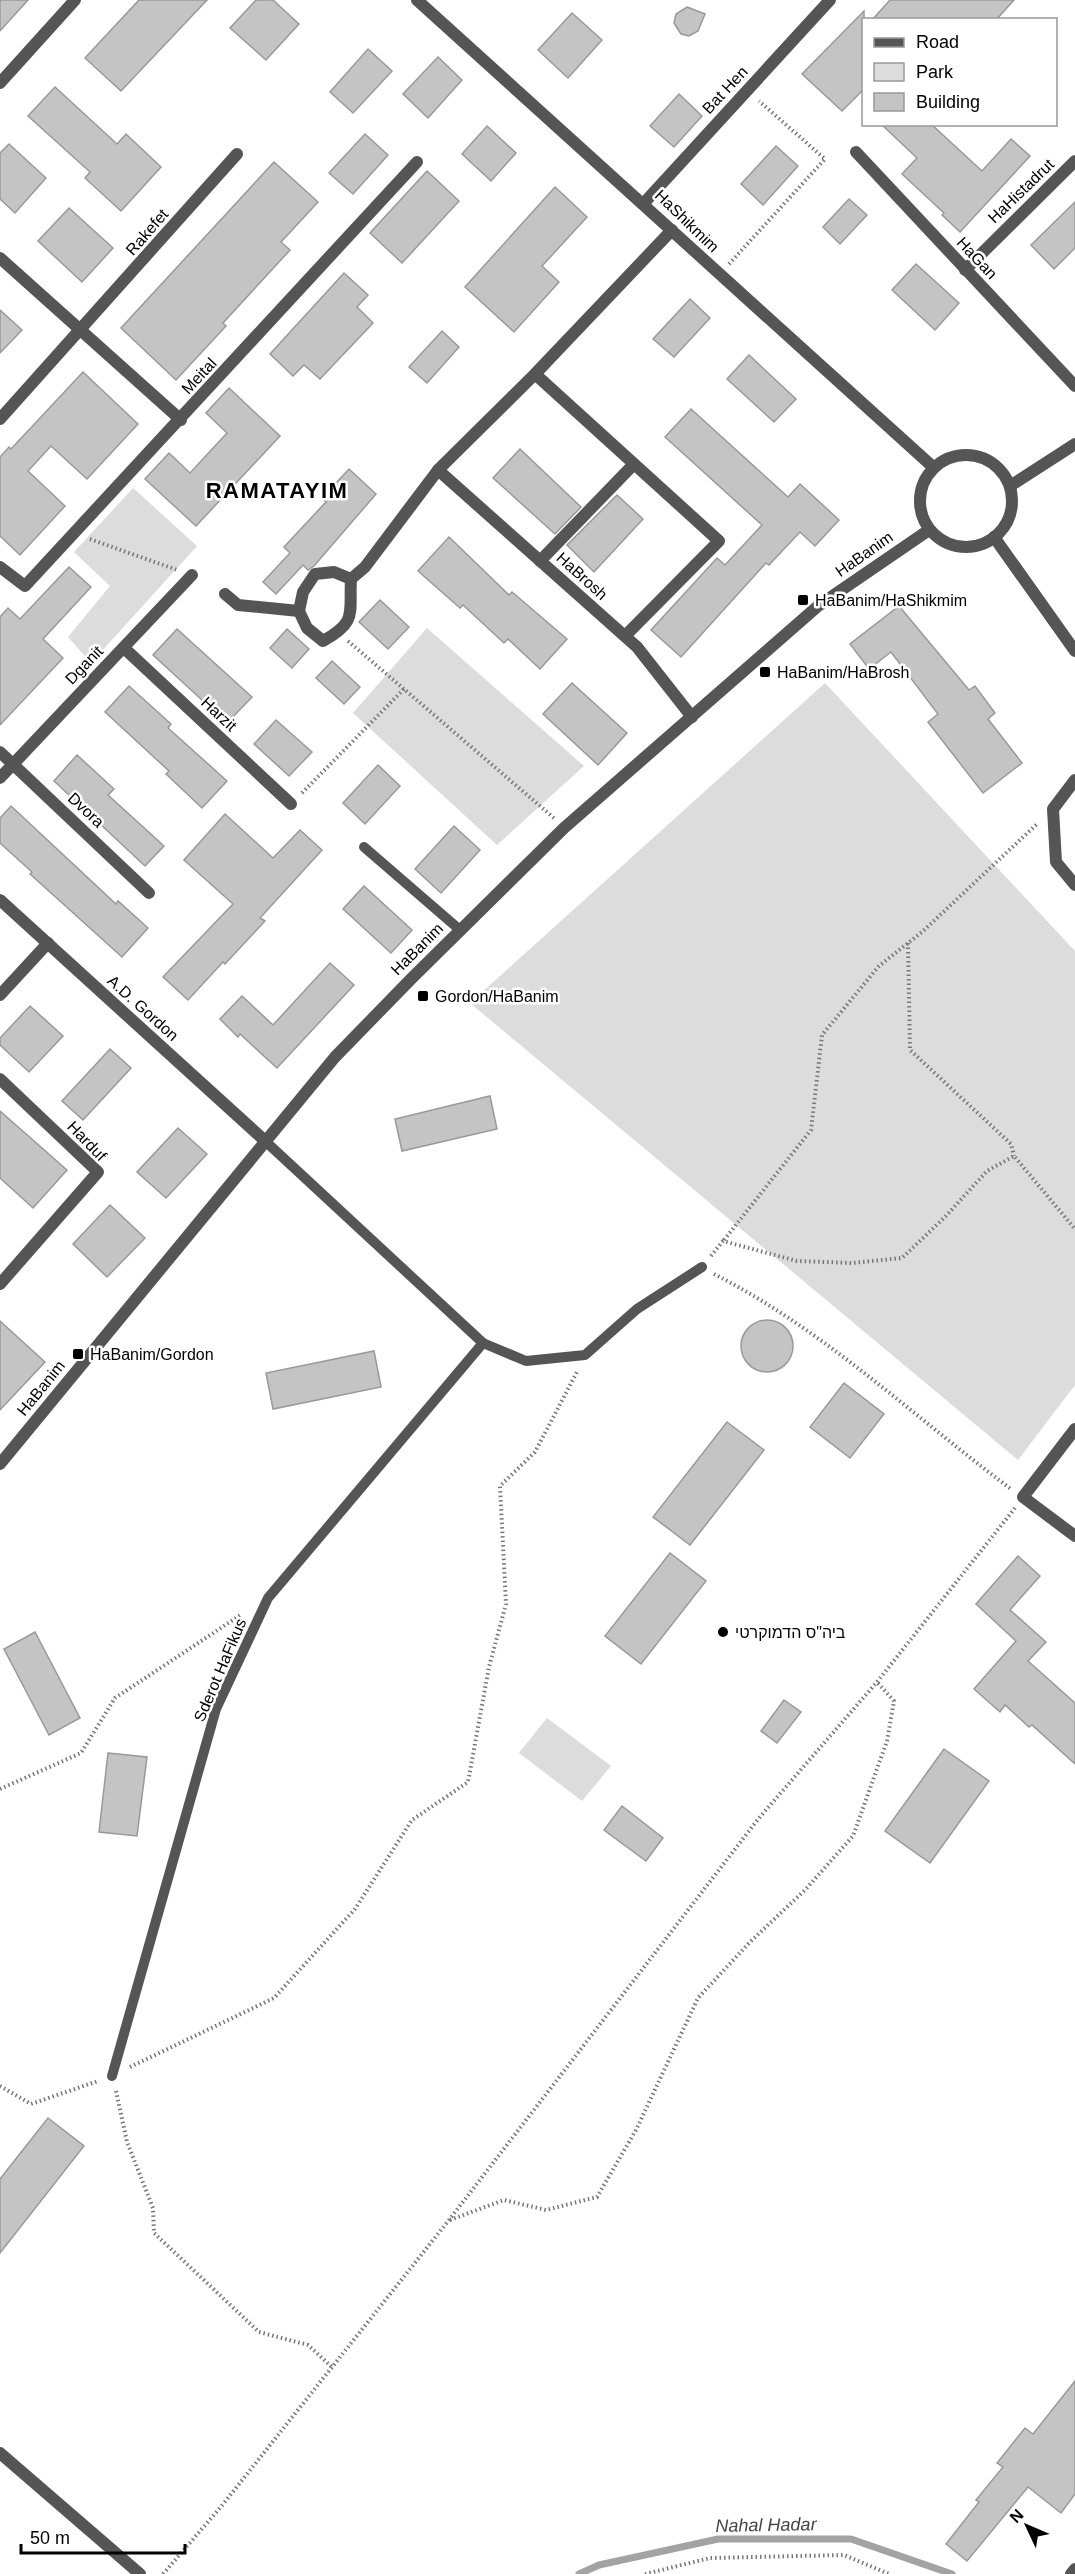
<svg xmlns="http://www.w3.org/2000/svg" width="1075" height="2574" viewBox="0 0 1075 2574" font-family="Helvetica,Heebo,sans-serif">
<rect width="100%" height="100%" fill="#fff"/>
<g fill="#dcdcdc">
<path d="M133 488 197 546 91 663 68 637 110 586 74 552Z"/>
<path d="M427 628 584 766 497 845 353 713Z"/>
<path d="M825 683 1075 951V1385L1018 1460 470 1003Z"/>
<path d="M547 1718 611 1766 582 1801 519 1753Z"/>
</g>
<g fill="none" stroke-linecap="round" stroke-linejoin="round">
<path stroke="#a3a3a3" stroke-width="7" d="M579 2574 599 2565 718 2539H851L952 2574"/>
</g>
<g fill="#c4c4c4" stroke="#999" stroke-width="1.5">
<path d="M0 0H28L0 31Z"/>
<path d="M139 0H207L121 91 85 58Z"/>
<path d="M256 0H273L299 24 266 60 230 28Z"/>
<path d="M890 0H1014L996 20H872Z"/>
<path d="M687 7 705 14 698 31 689 36 681 34 674 23 676 14Z"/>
<path d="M864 11V89L842 111 802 74Z"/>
<path d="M572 13 602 40 568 78 538 50Z"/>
<path d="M368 49 392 71 353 113 330 92Z"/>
<path d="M438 57 462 80 428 118 403 94Z"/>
<path d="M55 87 117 144 126 134 161 167 121 211 85 178 90 172 28 116Z"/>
<path d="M679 94 702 116 674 147 650 126Z"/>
<path d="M881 124H931L982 171 1011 139 1030 156 960 232 942 215 944 213 902 174 917 158Z"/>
<path d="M487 126 516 153 491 181 462 154Z"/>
<path d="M365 134 388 155 353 194 329 173Z"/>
<path d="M9 144 46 178 15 213 0 199V153Z"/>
<path d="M776 146 798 166 763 205 741 184Z"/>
<path d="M274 162 318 202 281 242 290 250 223 323 226 326 176 380 121 328Z"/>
<path d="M427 171 459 201 402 263 370 233Z"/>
<path d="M555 187 587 217 542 266 559 282 514 332 465 287Z"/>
<path d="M849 199 867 215 840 244 823 227Z"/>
<path d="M1075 202V248L1054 269 1031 245Z"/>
<path d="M69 208 113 248 82 282 38 241Z"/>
<path d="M916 264 959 303 935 330 892 290Z"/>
<path d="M344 273 368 295 357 307 373 323 320 379 304 365 293 376 270 354Z"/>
<path d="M690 299 710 318 674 357 653 339Z"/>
<path d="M0 310 22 330 0 353Z"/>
<path d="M442 331 459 347 427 383 409 367Z"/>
<path d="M749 355 796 399 774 422 727 379Z"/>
<path d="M83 372 138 424 87 479 51 446 28 471 65 506 20 555 0 536V457L9 447 11 449Z"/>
<path d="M229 388 280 436 196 526 145 479 169 453 190 473 227 433 206 413Z"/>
<path d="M691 409 788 497 800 484 839 520 815 546 800 532 769 565 766 563 681 657 651 630 717 558 725 565 762 525 665 437Z"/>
<path d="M520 449 581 507 555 534 493 478Z"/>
<path d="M349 469 376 494 314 566 308 570 303 565 276 594 263 582 290 553 284 547 326 502 322 498Z"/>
<path d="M617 495 643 519 594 572 567 545Z"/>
<path d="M449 537 509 595 512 592 567 639 540 669 508 639 504 643 463 605 460 608 418 571Z"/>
<path d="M69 567 91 587 43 639 63 658 0 725V617L8 608 20 619Z"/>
<path d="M380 600 409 627 388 649 359 622Z"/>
<path d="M899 606 969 690 975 686 995 713 988 719 1022 763 983 793 928 722 938 714 891 652 869 669 850 644Z"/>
<path d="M177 629 252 697 227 723 153 655Z"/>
<path d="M287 629 309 649 292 668 270 648Z"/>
<path d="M332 661 360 687 344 704 316 678Z"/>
<path d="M572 683 627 733 598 765 543 714Z"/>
<path d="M129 686 171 724 168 728 227 781 202 808 166 774 169 771 105 712Z"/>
<path d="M276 720 312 752 289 776 254 744Z"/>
<path d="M77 755 114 789 108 795 164 846 145 866 54 781Z"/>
<path d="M378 765 400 786 365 824 343 803Z"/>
<path d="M11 806 116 904 118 901 148 928 122 957 30 874 32 872 0 843V818Z"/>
<path d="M225 814 273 858 300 830 322 850 260 918 265 921 225 964 223 962 188 1000 163 977 233 904 184 860Z"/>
<path d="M454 826 480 850 441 893 415 869Z"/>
<path d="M364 886 412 930 391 953 343 909Z"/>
<path d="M330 963 354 985 277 1068 240 1034 238 1037 220 1019 242 996 273 1025Z"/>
<path d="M30 1006 63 1036 29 1072 0 1045V1038Z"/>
<path d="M110 1049 131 1068 83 1120 62 1101Z"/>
<path d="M490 1096 497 1129 402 1151 395 1119Z"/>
<path d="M0 1111 67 1170 33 1208 0 1178Z"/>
<path d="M178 1128 207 1154 166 1198 137 1172Z"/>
<path d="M110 1205 145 1238 107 1277 73 1244Z"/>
<circle cx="767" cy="1346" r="26"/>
<path d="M0 1321 45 1362 0 1410Z"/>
<path d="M374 1351 381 1387 273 1409 266 1373Z"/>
<path d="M844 1383 884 1414 850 1458 810 1427Z"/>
<path d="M727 1422 764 1450 690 1545 653 1517Z"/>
<path d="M670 1553 706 1581 641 1664 605 1636Z"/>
<path d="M1018 1556 1040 1576 1010 1610 1046 1642 1028 1661 1075 1703V1764L1032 1725 1029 1727 1005 1705 1000 1712 974 1689 1016 1641 976 1604Z"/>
<path d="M35 1632 80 1718 49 1735 4 1649Z"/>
<path d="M784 1700 801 1712 777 1743 761 1731Z"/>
<path d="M944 1749 989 1781 930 1863 885 1831Z"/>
<path d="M108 1753 147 1757 137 1836 99 1832Z"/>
<path d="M622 1806 663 1838 646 1861 604 1830Z"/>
<path d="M48 2118 84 2146 0 2253V2179Z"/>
<path d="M1075 2381V2494L1061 2513 1028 2487 967 2561 946 2544 979 2502 976 2500 1003 2467 997 2463 1025 2428 1033 2434Z"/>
</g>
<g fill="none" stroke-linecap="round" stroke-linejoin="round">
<g stroke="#777" stroke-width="4" stroke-dasharray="1.5 3" stroke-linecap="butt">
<path d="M729 264 825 159 759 101"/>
<path d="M90 539 177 570"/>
<path d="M348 641 554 818"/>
<path d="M302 793 404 689"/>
<path d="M908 943 910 1050 1011 1144 1014 1156"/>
<path d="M724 1240 811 1130 822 1035 879 966 922 932 1037 824"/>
<path d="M711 1256 723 1241 797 1261 852 1263 902 1258 945 1217 987 1171 1014 1156 1075 1229"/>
<path d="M714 1274C824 1330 913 1416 1011 1489"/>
<path d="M0 1789 81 1753 115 1698 242 1614"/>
<path d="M130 2067 274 1998 355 1909 412 1820 468 1782 489 1667 506 1604 500 1486 535 1452 578 1370"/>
<path d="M0 2086 31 2104 98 2081"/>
<path d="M116 2091 127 2142 153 2208 154 2233 259 2332 308 2345 332 2367"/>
<path d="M450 2220 504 2200 546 2210 597 2197 636 2130 698 1998 750 1942 805 1890 853 1836 887 1741 894 1701 877 1682"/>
<path d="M163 2574 220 2508 449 2220 759 1818 877 1682 1015 1508"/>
<path d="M645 2574 710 2558 844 2555 889 2574"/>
</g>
<g stroke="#555" stroke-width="10">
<path d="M364 847 460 930"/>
<path d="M264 1140 483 1343 526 1361 585 1355 637 1309 702 1267"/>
<path d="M112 2076 216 1709 268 1598 483 1343"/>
</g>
<g stroke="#555" stroke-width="12">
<path d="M0 83 75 0"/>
<path d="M856 152 1075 386"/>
<path d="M644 203 830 0"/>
<path d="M672 230 535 374 438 470 637 647 692 717"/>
<path d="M0 258 181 420"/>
<path d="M965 270 1075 161"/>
<path d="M535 374 719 541 625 636"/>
<path d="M0 419 237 154"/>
<path d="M994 537 1075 651"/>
<path d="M540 561 634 464"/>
<path d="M0 567 25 586 417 162"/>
<path d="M225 594 238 605 299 611 303 592 315 574 334 572 351 579 365 567 438 470"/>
<path d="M299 611 307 628 323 641C358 622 349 613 351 579"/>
<path d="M124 648 291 804"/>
<path d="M0 752 149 893"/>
<path d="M0 778 192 575"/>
<path d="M1075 780 1053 809 1056 862 1075 885"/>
<path d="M0 900 264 1140"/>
<path d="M0 995 48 943"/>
<path d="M0 1079 98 1172 0 1284"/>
<path d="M1071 2574 1075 2569"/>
</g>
<g stroke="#555" stroke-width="12">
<path d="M417 0C590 155 761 312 933 467"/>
<circle cx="966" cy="501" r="46"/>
<path d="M1010 486 1075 444"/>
<path d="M1075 1429 1023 1497 1075 1536"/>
<path d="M0 1464 335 1057 412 978 564 828 818 606 929 530"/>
<path d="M0 2453 140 2574"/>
</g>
</g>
<g fill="#000" stroke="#fff" stroke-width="2">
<rect x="797" y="594" width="12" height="12" rx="3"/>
<rect x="759" y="666" width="12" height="12" rx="3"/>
<rect x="417" y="990" width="12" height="12" rx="3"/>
<rect x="72" y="1348" width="12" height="12" rx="3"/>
<circle cx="723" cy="1632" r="6"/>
</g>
<g text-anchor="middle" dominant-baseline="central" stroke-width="5" stroke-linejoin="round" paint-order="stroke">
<g font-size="16" fill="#000" stroke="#fff">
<text transform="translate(725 90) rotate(-47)">Bat Hen</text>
<text transform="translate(1021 191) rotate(-44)">HaHistadrut</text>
<text transform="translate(687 221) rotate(44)">HaShikmim</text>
<text transform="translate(147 232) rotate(-49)">Rakefet</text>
<text transform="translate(977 258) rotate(47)">HaGan</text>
<text transform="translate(199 376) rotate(-47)">Meital</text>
<text transform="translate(864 554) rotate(-35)">HaBanim</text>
<text transform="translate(582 576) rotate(42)">HaBrosh</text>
<text transform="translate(84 665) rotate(-46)">Dganit</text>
<text transform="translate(219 714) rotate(43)">Harzit</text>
<text transform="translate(86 810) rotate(43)">Dvora</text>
<text transform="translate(417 949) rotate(-45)">HaBanim</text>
<text transform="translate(143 1008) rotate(42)">A.D. Gordon</text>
<text transform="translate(87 1141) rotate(46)">Harduf</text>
<text transform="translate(41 1388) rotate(-51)">HaBanim</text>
<text transform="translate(220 1670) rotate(-67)">Sderot HaFikus</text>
</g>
<g font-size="16" fill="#000" stroke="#fff" text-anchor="start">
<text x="815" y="600">HaBanim/HaShikmim</text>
<text x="777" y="672">HaBanim/HaBrosh</text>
<text x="435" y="996">Gordon/HaBanim</text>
<text x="90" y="1354">HaBanim/Gordon</text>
<text x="735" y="1632">ביה"ס הדמוקרטי</text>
</g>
<g font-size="18" font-style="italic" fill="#444" stroke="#fff">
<text transform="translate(766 2525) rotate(-1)">Nahal Hadar</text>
</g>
<g font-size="22" font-weight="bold" letter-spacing="1.5" fill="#000" stroke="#fff">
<text x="277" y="490">RAMATAYIM</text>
</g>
</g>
<rect x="862" y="18" width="195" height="108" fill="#ffffff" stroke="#999999" stroke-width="1.5"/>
<rect x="874" y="38" width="30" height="9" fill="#555555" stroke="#999999" stroke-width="1.5"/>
<text x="916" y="48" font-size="18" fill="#000000">Road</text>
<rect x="874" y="63" width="30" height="18" fill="#dcdcdc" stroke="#999999" stroke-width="1.5"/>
<text x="916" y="78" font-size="18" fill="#000000">Park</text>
<rect x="874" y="93" width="30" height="18" fill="#c4c4c4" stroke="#999999" stroke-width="1.5"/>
<text x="916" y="108" font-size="18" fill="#000000">Building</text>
<g transform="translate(1027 2526) rotate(314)" stroke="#ffffff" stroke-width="4.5" paint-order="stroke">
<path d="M0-4.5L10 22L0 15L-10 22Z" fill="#000000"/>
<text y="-9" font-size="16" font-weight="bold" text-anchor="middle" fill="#000000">N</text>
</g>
<path d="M21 2544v9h164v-9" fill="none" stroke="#000000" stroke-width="3"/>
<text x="30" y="2544" font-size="18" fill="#000000" stroke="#ffffff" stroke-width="4.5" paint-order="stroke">50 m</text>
</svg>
